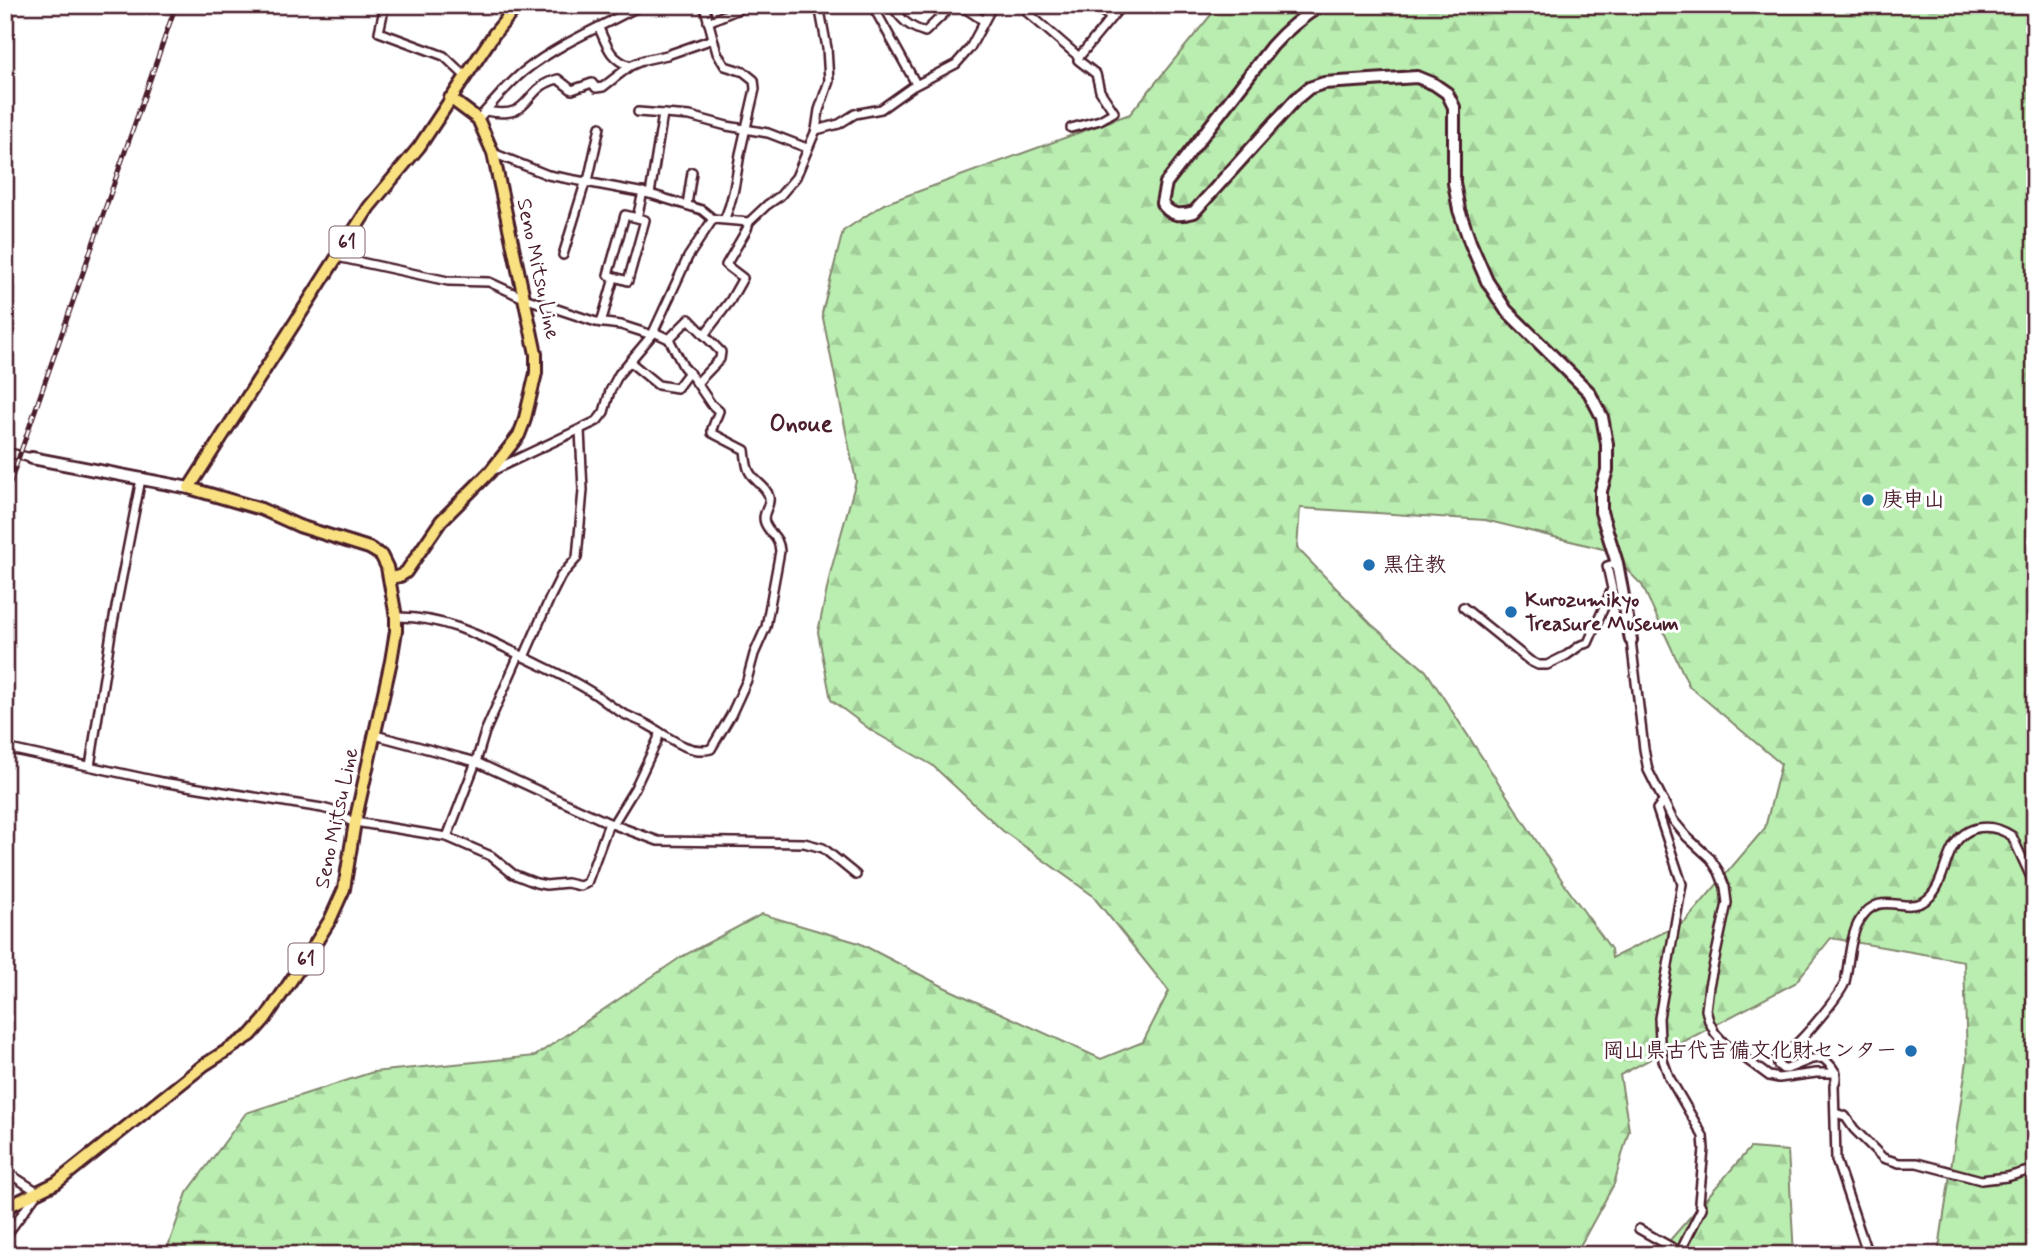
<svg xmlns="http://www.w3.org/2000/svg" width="2040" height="1260" viewBox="0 0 2040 1260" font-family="Mynerve,'Klee One',sans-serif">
<defs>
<pattern id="forest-firs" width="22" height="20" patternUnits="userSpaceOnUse" patternTransform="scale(1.75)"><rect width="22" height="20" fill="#baeeb0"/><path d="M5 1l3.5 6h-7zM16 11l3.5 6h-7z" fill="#a1cc98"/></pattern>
</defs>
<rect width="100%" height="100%" fill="#fff"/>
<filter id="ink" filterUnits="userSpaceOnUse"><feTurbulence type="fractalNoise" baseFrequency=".0143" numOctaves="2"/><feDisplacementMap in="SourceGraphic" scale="14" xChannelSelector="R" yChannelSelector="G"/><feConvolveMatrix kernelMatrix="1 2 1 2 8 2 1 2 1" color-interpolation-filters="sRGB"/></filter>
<g filter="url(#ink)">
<g fill="url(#forest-firs)" stroke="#82866e" stroke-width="2" fill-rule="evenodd">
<path d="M1219 5H2035V1255H1938L1967 1061 1964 961 1831 938 1795 983 1620 1075 1629 1130 1614 1184 1575 1255H165L187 1193 246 1113 373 1072 535 1056 681 957 762 914 859 943 946 988 1101 1059 1143 1042 1169 991 1092 895 1003 831 932 765 872 731 831 700 818 632 831 570 856 481 822 313 843 231 884 204 1130 114ZM1300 508 1485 520 1607 550 1642 585 1689 686 1781 764 1765 828 1685 922 1612 958 1611 949 1567 888 1426 671 1371 624 1297 548Z"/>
<path d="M1750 1148 1788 1151 1794 1255H1657Z"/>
</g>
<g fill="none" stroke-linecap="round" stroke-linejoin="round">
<defs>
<g id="street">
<path d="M385 5 379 32 444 56 465 76"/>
<path d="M704 5 717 53 725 66 744 72 754 80 755 89C750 111 745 132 740 154 736 177 734 197 725 218"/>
<path d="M892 5C901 20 909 27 925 32L953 5"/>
<path d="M960 5 984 21"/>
<path d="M1034 5 1028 13 1079 57 1122 5"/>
<path d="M1095 5 1111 18"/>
<path d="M874 8 916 84"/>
<path d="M708 22 748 5"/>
<path d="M599 28C607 46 610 59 630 66L644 60 667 55 713 39"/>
<path d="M486 111C534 121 521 88 558 79L572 90 592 83 596 88 603 87 630 66"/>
<path d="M638 112 690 116 727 126 768 133 807 148"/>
<path d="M478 119C493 103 506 86 523 72 558 44 602 26 642 5"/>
<path d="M1071 128 1100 120 1114 112 1100 91 1096 74 1078 60 1079 57"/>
<path d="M816 130 839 124 855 114 881 109 912 87 956 64 970 48 993 5"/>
<path d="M493 153 548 175 650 194 702 210 713 219 749 222 767 205 780 196 796 177 816 130 819 110 829 81 827 48 819 5"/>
<path d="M588 181 600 127"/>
<path d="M650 194 663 114"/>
<path d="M687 205 692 172"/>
<path d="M637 218 645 220 628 281 608 275 625 215 637 218 643 192"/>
<path d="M563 255 586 180"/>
<path d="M337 257 448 281 489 282 524 298 596 322 621 325 652 335"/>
<path d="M601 323 614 278"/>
<path d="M704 335 730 301 743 278 726 265 747 229 749 222"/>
<path d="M669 339 689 319 721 352 720 359 697 383"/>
<path d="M630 362 658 385 677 388 689 372"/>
<path d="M5 452 32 458"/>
<path d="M494 470 597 421 604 412 610 391 619 374 652 335 688 257 713 219"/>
<path d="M1463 607 1530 661 1538 665H1547L1567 655 1581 645 1588 643 1612 589 1607 566 1617 563"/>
<path d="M396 617C442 616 481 636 522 656 544 667 567 677 588 690 599 696 608 705 619 711 628 717 639 720 648 725 667 735 687 755 711 749L731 715 747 680 754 654 766 627 780 551C779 536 770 535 765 523 761 513 771 507 769 497 767 486 753 481 749 471 746 465 746 457 745 450L712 433V429L719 411 711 404 694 379 683 366 669 339 654 332"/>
<path d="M1631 640 1644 749 1648 770 1673 820 1687 837 1710 858 1719 872 1725 887 1727 903 1709 986 1706 1010 1709 1021 1715 1033 1724 1043 1769 1076 1779 1078 1816 1073H1836"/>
<path d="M524 657 550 598 561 576 577 558 583 490 580 430"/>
<path d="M375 735 476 762 609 823 658 841 804 843 823 848 856 875"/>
<path d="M5 748 162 782 322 808 341 813 350 821 355 822 447 837 491 856 513 874 536 883 546 885 567 883 580 886 587 883 609 823"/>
<path d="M90 766 111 633 141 479"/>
<path d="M613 824 635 788 658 739 659 732"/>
<path d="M447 837 476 762 485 732 519 655"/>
<path d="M1835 1113 1845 1116 1854 1129 1883 1158 1899 1163H1917L1981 1180 2007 1177 2035 1169"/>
<path d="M5 1171 38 1192 5 1237"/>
<path d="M1639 1229 1680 1252 1702 1208 1699 1202 1704 1149 1703 1136 1669 1077 1663 1060 1660 1041 1659 1018 1682 884 1657 809 1663 802"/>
<path d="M1868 1255 1836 1160 1834 1085C1840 1074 1832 1066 1823 1058L1812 1059 1787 1069H1783L1778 1065 1777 1056C1782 1053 1787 1051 1791 1048 1802 1041 1842 993 1845 982 1849 964 1850 935 1860 920 1879 889 1902 913 1923 902 1942 892 1943 864 1953 847 1966 824 1991 822 2012 836L2035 886"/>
</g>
<g id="secondary">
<path d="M1321 5C1302 17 1287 29 1272 46L1166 183 1162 203C1170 216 1180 216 1194 212L1296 99 1309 88 1324 83 1417 77 1434 84 1447 93 1454 107V183L1459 210 1470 242 1487 281 1506 310 1589 392 1602 417 1607 444V470L1601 491V512L1617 563 1631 640"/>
<path d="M32 458 189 488"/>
</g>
<g id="primary">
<path d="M390 578 400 576 406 572 441 521 490 472 519 435 524 422 536 373V354L493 153 478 119 450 98"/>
<path d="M5 1208 56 1183 204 1065 251 1035 265 1019 307 957 330 920 344 889 355 822 391 661 396 631V617L387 567 381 555 369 548 299 526 261 509 189 488 369 207 419 147 494 34 518 5"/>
</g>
</defs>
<use href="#street" stroke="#4a1f2b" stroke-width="12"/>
<use href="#secondary" stroke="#4a1f2b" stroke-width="16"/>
<use href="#primary" stroke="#4a1f2b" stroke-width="16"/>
<use href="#street" stroke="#fff" stroke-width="7"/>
<use href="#secondary" stroke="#fff" stroke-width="10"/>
<use href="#primary" stroke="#f9e181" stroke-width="10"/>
<defs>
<path id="rail" d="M5 497 176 5"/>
</defs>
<use href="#rail" stroke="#4a1f2b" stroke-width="5"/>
<use href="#rail" stroke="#fff" stroke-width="2.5" stroke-dasharray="8" stroke-linecap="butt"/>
</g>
</g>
<g fill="#1f6fb2" stroke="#fff" stroke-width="2.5">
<circle cx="1868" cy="500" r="7"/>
<circle cx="1369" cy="565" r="7"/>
<circle cx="1511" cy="612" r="7"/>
<circle cx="1911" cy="1051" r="7"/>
</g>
<g text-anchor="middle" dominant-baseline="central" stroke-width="6" stroke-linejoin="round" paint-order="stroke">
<g fill="#fff" stroke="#80626b" stroke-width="2">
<rect x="329.5" y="226.5" width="35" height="31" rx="5"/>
<rect x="288.5" y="943.5" width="35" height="31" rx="5"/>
</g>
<g font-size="19" font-weight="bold" fill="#4a1f2b">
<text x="347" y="242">61</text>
<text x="306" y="959">61</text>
</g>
<g font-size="21" fill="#4a1f2b" stroke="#fff">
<text transform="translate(538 269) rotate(78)">Seno Mitsu Line</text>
<text transform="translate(337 818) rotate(-78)">Seno Mitsu Line</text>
</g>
<g font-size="21" font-weight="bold" fill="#4a1f2b" stroke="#fff" text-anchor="start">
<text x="1882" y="500">庚申山</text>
<text x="1383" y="565">黒住教</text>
<text x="1525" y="600">Kurozumikyo<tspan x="1525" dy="24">Treasure Museum</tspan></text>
<text x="1897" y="1051" text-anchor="end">岡山県古代吉備文化財センター</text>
</g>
<g font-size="24" font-weight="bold" fill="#4a1f2b" stroke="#fff">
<text x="801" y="424">Onoue</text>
</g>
</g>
<rect width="2040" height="1260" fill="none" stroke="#fff" stroke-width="28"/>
<rect x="14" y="14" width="2012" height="1232" fill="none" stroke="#4a1f2b" stroke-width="2.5" filter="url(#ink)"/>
</svg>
